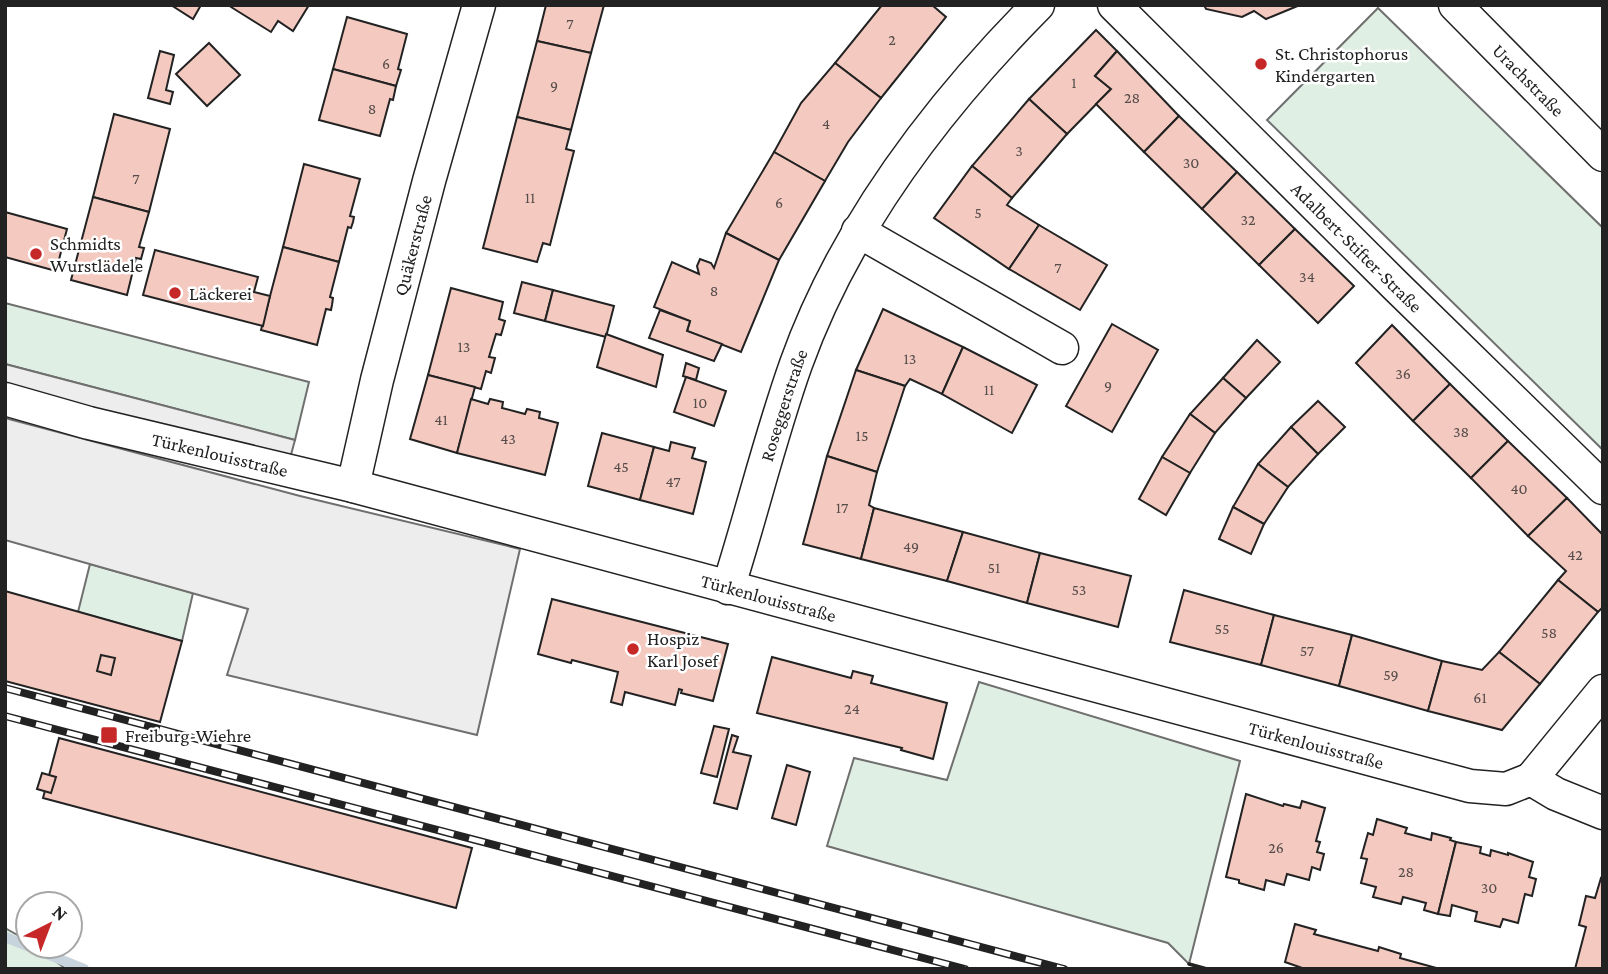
<svg xmlns="http://www.w3.org/2000/svg" width="1608" height="974" viewBox="0 0 1608 974" font-family="'Crimson Pro',serif">
<rect width="100%" height="100%" fill="#fff"/>
<g fill="#e0efe3" stroke="#6f6f6f" stroke-width="2">
<path d="M1378 8 1603 228V450L1267 120Z"/>
<path d="M5 303 309 382 295 440 5 364Z"/>
<path d="M90 564 193 593 182 641 78 612Z"/>
<path d="M979 682 1240 761 1189 964 1168 943 827 846 854 758 947 780Z"/>
<path d="M5 928 28 941V946H35L66 969H5Z"/>
</g>
<g fill="#ededed" stroke="#6f6f6f" stroke-width="2">
<path d="M5 364 295 440 289 462 5 388Z"/>
<path d="M5 418 300 496 520 549 477 735 227 675 248 609 5 540Z"/>
</g>
<g fill="none" stroke-linecap="round" stroke-linejoin="round">
<path stroke="#c7d3dd" stroke-width="10" d="M5 937 84 969"/>
</g>
<g fill="#f3c9c0" stroke="#222" stroke-width="2">
<path d="M171 5H201L193 19Z"/>
<path d="M232 5H309L293 31 278 21 271 32 231 7Z"/>
<path d="M546 5H604L591 53 537 41Z"/>
<path d="M882 5H932L946 17 881 98 835 63Z"/>
<path d="M1204 5H1300L1266 19 1254 11 1242 17 1206 9Z"/>
<path d="M347 17 407 34 398 69 401 70 396 86 333 69Z"/>
<path d="M1096 30 1117 51 1095 76 1111 89 1067 134 1029 99Z"/>
<path d="M537 41 591 53 571 130 517 117Z"/>
<path d="M209 43 240 75 207 106 176 74Z"/>
<path d="M160 51 174 55 166 90 173 92 170 104 148 98Z"/>
<path d="M1117 51 1179 116 1144 152 1096 104 1111 89 1095 76Z"/>
<path d="M835 63 881 98 848 142 825 181 774 152 801 103Z"/>
<path d="M333 69 396 86 393 100 390 99 380 136 319 120Z"/>
<path d="M1029 99 1067 134 1012 198 972 166Z"/>
<path d="M114 114 170 129 149 212 93 197Z"/>
<path d="M1179 116 1237 172 1202 209 1144 152Z"/>
<path d="M517 117 571 130 566 149 574 151 550 245 543 243 537 262 483 248Z"/>
<path d="M774 152 825 181 779 260 726 233Z"/>
<path d="M304 164 360 179 350 216 354 217 353 222 351 228 348 227 339 262 283 247Z"/>
<path d="M972 166 1012 198 1007 205 1039 225 1009 269 934 218Z"/>
<path d="M1237 172 1295 229 1259 265 1202 209Z"/>
<path d="M93 197 149 212 139 247 144 248 141 259 136 258 127 295 71 280Z"/>
<path d="M5 212 67 229 56 271 5 257Z"/>
<path d="M1039 225 1107 265 1080 310 1009 269Z"/>
<path d="M1295 229 1354 286 1318 323 1259 265Z"/>
<path d="M726 233 779 260 741 352 687 331 690 321 654 307 672 262 699 274 697 266 700 259 711 263 714 268Z"/>
<path d="M283 247 339 262 330 297 333 298 332 305 331 310 326 309 317 345 261 330Z"/>
<path d="M155 250 258 277 254 292 270 296 263 326 143 295Z"/>
<path d="M522 282 553 290 545 321 514 313Z"/>
<path d="M451 288 503 302 499 319 505 321 501 335 496 334 489 357 495 358 491 373 486 371 481 389 428 375Z"/>
<path d="M553 290 614 306 606 337 545 321Z"/>
<path d="M883 309 963 347 942 394 910 379 905 386 856 370Z"/>
<path d="M660 310 690 321 687 331 722 344 714 361 649 338Z"/>
<path d="M1112 324 1158 350 1112 432 1066 406Z"/>
<path d="M1392 325 1450 384 1413 421 1356 363Z"/>
<path d="M606 334 663 355 656 387 597 367Z"/>
<path d="M1257 340 1280 362 1246 398 1223 378Z"/>
<path d="M963 347 1037 385 1012 433 942 394Z"/>
<path d="M686 363 699 368 696 380 683 376Z"/>
<path d="M856 370 905 386 877 472 827 456Z"/>
<path d="M428 375 475 387 457 453 410 439Z"/>
<path d="M686 377 726 391 714 426 674 412Z"/>
<path d="M1223 378 1246 398 1215 433 1190 414Z"/>
<path d="M1450 384 1508 441 1471 478 1413 421Z"/>
<path d="M471 399 488 404 490 399 503 402 502 408 525 414 527 409 540 412 539 418 558 423 545 475 457 453Z"/>
<path d="M1318 401 1345 427 1318 454 1291 427Z"/>
<path d="M1190 414 1215 433 1190 473 1162 457Z"/>
<path d="M1291 427 1318 454 1288 487 1258 464Z"/>
<path d="M602 433 654 447 640 500 588 486Z"/>
<path d="M1508 441 1567 498 1528 536 1471 478Z"/>
<path d="M671 442 695 448 692 458 706 462 693 514 640 500 654 447 669 451Z"/>
<path d="M827 456 877 472 869 505 874 508 861 559 803 544Z"/>
<path d="M1162 457 1190 473 1166 515 1139 499Z"/>
<path d="M1258 464 1288 487 1264 524 1233 507Z"/>
<path d="M1567 498 1603 535V607L1598 612 1558 580 1566 571 1528 536Z"/>
<path d="M1233 507 1264 524 1251 554 1219 539Z"/>
<path d="M874 508 963 532 947 581 861 559Z"/>
<path d="M963 532 1040 553 1027 603 947 581Z"/>
<path d="M1040 553 1131 576 1118 627 1027 603Z"/>
<path d="M1558 580 1598 612 1540 684 1499 652Z"/>
<path d="M1184 590 1274 615 1261 665 1170 642Z"/>
<path d="M5 591 182 641 160 722 5 681Z"/>
<path d="M552 599 728 644 713 701 681 693 682 690 679 689 675 705 625 692 622 705 611 702 618 672 572 660 571 663 538 654Z"/>
<path d="M1274 615 1352 635 1339 686 1261 665Z"/>
<path d="M1352 635 1442 661 1428 711 1339 686Z"/>
<path d="M1499 652 1540 684 1502 730 1428 711 1442 661 1482 670Z"/>
<path d="M101 655 115 658 111 675 97 671Z"/>
<path d="M772 657 851 678 853 671 873 676 871 683 947 703 933 759 901 750 902 748 757 713Z"/>
<path d="M714 726 729 729 717 777 701 773Z"/>
<path d="M732 735 738 737 733 752 751 756 737 809 714 803Z"/>
<path d="M59 738 472 848 456 908 43 798Z"/>
<path d="M787 765 810 772 796 825 772 818Z"/>
<path d="M42 773 56 777 51 793 37 789Z"/>
<path d="M1246 794 1283 806 1284 804 1300 808 1302 801 1325 808 1316 841 1320 842 1317 852 1324 854 1320 870 1312 867 1309 880 1287 874 1284 885 1266 880 1264 890 1239 883V880L1226 877Z"/>
<path d="M1377 819 1407 828 1405 833 1431 840 1432 833 1451 838 1450 840 1456 842 1438 914 1424 910 1426 903 1403 897 1401 904 1373 897 1376 887 1361 883 1367 859 1361 858 1368 833 1373 835Z"/>
<path d="M1456 842 1481 847 1480 853 1490 856 1491 850 1508 855V853L1533 862 1529 877 1536 879 1532 896 1525 894 1518 923 1503 919 1500 927 1475 921 1477 912 1452 905 1450 916 1438 914Z"/>
<path d="M1601 878 1603 879V969H1575L1586 927 1579 925 1586 896 1595 898Z"/>
<path d="M1295 924 1316 930 1314 934 1378 951 1379 947 1401 954 1400 958 1440 969H1305L1285 962Z"/>
</g>
<g fill="none" stroke-linecap="round" stroke-linejoin="round">
<defs>
<g id="street">
<path id="s1" d="M1114 5 1395 285 1603 488"/>
<path id="s2" d="M1455 5 1603 155"/>
<path d="M858 231 1062 348"/>
<path id="s3" d="M5 399 89 423 353 486 1470 786 1506 789 1531 779"/>
<path id="s4" d="M353 486 377 380 429 181 479 5"/>
<path id="s5" d="M728 588C752 513 770 437 796 364 845 227 937 107 1038 5"/>
<path d="M1531 779 1603 691"/>
<path d="M1531 779 1556 794 1603 813"/>
</g>
</defs>
<use href="#street" stroke="#222" stroke-width="35"/>
<use href="#street" stroke="#fff" stroke-width="32"/>
<defs>
<g id="rail">
<path d="M5 688 1064 969"/>
<path d="M5 716 965 969"/>
</g>
</defs>
<use href="#rail" stroke="#222" stroke-width="8"/>
<use href="#rail" stroke="#fff" stroke-width="5" stroke-dasharray="16" stroke-linecap="butt"/>
<path stroke="#222" stroke-width="3.5" d="M1189 964 1207 969"/>
</g>
<g fill="#c62828" stroke="#fff" stroke-width="2.5">
<circle cx="1261" cy="64" r="7"/>
<circle cx="36" cy="254" r="7"/>
<circle cx="175" cy="293" r="7"/>
<circle cx="633" cy="649" r="7"/>
<rect x="100" y="726" width="18" height="18" rx="3.5"/>
</g>
<g text-anchor="middle" dominant-baseline="central" stroke-width="5" stroke-linejoin="round" paint-order="stroke">
<g font-size="16" fill="#564c4a">
<text x="570" y="23">7</text>
<text x="892" y="39">2</text>
<text x="386" y="63">6</text>
<text x="1074" y="82">1</text>
<text x="554" y="85">9</text>
<text x="1132" y="97">28</text>
<text x="372" y="108">8</text>
<text x="826" y="123">4</text>
<text x="1019" y="150">3</text>
<text x="1191" y="162">30</text>
<text x="136" y="178">7</text>
<text x="530" y="197">11</text>
<text x="779" y="202">6</text>
<text x="978" y="212">5</text>
<text x="1248" y="219">32</text>
<text x="1058" y="267">7</text>
<text x="1307" y="276">34</text>
<text x="714" y="290">8</text>
<text x="464" y="346">13</text>
<text x="910" y="358">13</text>
<text x="1403" y="373">36</text>
<text x="1108" y="385">9</text>
<text x="989" y="389">11</text>
<text x="700" y="402">10</text>
<text x="441" y="419">41</text>
<text x="1461" y="431">38</text>
<text x="862" y="435">15</text>
<text x="508" y="438">43</text>
<text x="621" y="466">45</text>
<text x="673" y="481">47</text>
<text x="1519" y="488">40</text>
<text x="842" y="507">17</text>
<text x="911" y="546">49</text>
<text x="1575" y="554">42</text>
<text x="994" y="567">51</text>
<text x="1079" y="589">53</text>
<text x="1222" y="628">55</text>
<text x="1549" y="632">58</text>
<text x="1307" y="650">57</text>
<text x="1391" y="674">59</text>
<text x="1480" y="697">61</text>
<text x="852" y="708">24</text>
<text x="1276" y="847">26</text>
<text x="1406" y="871">28</text>
<text x="1489" y="887">30</text>
</g>
<g font-size="19" fill="#222" stroke="#fff" text-anchor="start">
<text x="1275" y="53">St. Christophorus<tspan x="1275" dy="22">Kindergarten</tspan></text>
<text x="50" y="243">Schmidts<tspan x="50" dy="22">Wurstlädele</tspan></text>
<text x="189" y="293">Läckerei</text>
<text x="647" y="638">Hospiz<tspan x="647" dy="22">Karl Josef</tspan></text>
<text x="125" y="735">Freiburg-Wiehre</text>
</g>
<g font-size="19" fill="#222" stroke="#fff">
<text stroke="none"><textPath href="#s2" startOffset="105">Urachstraße</textPath></text>
<text stroke="none"><textPath href="#s4" startOffset="248">Quäkerstraße</textPath></text>
<text stroke="none"><textPath href="#s1" startOffset="343">Adalbert-Stifter-Straße</textPath></text>
<text stroke="none"><textPath href="#s5" startOffset="191">Roseggerstraße</textPath></text>
<text stroke="none"><textPath href="#s3" startOffset="222">Türkenlouisstraße</textPath></text>
<text stroke="none"><textPath href="#s3" startOffset="789">Türkenlouisstraße</textPath></text>
<text stroke="none"><textPath href="#s3" startOffset="1356">Türkenlouisstraße</textPath></text>
</g>
</g>
<rect width="1608" height="974" fill="none" stroke="#222222" stroke-width="14"/>
<g transform="translate(49 925) rotate(42)"><circle r="33" fill="#ffffff" stroke="#a7a7a7" stroke-width="2"/>
<path d="M0-5L12 26L0 18L-12 26Z" fill="#c62828"/>
<text y="-10" font-size="19" font-weight="bold" text-anchor="middle" fill="#222222">N</text>
</g>
</svg>
